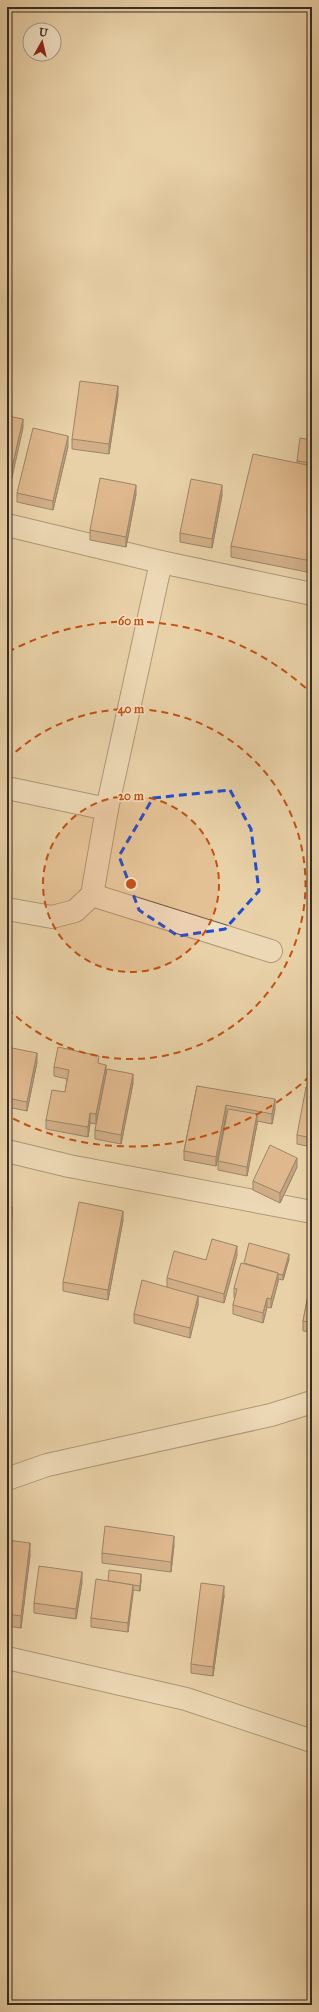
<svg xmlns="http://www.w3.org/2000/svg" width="319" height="2012" viewBox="0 0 319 2012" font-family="'IM FELL Great Primer',serif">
<rect width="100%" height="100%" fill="#e9d1a7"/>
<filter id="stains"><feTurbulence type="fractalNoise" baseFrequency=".005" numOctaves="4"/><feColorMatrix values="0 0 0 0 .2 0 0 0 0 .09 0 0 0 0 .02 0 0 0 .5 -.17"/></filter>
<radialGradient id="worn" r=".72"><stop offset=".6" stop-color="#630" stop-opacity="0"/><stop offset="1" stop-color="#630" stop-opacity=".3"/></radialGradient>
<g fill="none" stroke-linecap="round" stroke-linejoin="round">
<defs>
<g id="minor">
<path d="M7 525 161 562 312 594"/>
<path d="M7 788 107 809"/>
<path d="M92 895 271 951"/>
<path d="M7 909 52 917 75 911 92 895 107 809 161 562"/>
<path d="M7 1151 69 1166 312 1212"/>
<path d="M7 1479 47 1465 271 1415 312 1402"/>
<path d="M7 1658 186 1699 312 1741"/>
</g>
</defs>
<use href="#minor" stroke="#645445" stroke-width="24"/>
<use href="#minor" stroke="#f1e1c6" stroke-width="22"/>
</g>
<g fill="#b5845f" stroke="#382b24">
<path d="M118 395 109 454 72 449V439Z"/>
<path d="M312 440V573L231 557V546L297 463V461Z"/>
<path d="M68 446 53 510 17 502V493Z"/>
<path d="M136 494 126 547 90 540V530Z"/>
<path d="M222 495 212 548 180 542V533Z"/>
<path d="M7 1047 37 1062 27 1111 7 1107Z"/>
<path d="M99 1064 106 1074 96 1124 90 1123 88 1137 46 1129V1120L65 1092 67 1079 54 1076V1067Z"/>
<path d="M133 1083 121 1144 95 1139V1130Z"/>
<path d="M197 1086 275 1109 272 1124 257 1121V1124L247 1176 218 1170V1161L227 1115H226L216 1166 184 1160V1151Z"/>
<path d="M312 1088V1147L297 1144V1135Z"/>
<path d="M297 1167 280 1203 253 1190V1181Z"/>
<path d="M123 1220 108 1300 63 1291V1282Z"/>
<path d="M237 1255 224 1303 198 1296V1305L190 1338 134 1323V1314L167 1287V1278L206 1260Z"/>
<path d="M289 1259 283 1280 278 1279V1282L271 1308 267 1307 263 1323 233 1314V1305L235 1298H234V1288Z"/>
<path d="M312 1275V1332L303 1331V1321Z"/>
<path d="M7 1540 30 1555 21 1628 7 1626Z"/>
<path d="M174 1545 171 1572 102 1563V1553Z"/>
<path d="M141 1580 140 1591 133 1590 128 1632 91 1627V1618L108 1581Z"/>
<path d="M82 1582 76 1619 34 1613V1603Z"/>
<path d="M224 1596 213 1676 191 1673V1664Z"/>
</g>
<g fill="#946c4d" stroke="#382b24">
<path d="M118 386V395L109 454V444Z"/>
<path d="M23 419V428L7 500V490Z"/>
<path d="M68 436V446L53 510V501Z"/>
<path d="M136 485V494L126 547V537Z"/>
<path d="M222 485V495L212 548V539Z"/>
<path d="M37 1053V1062L27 1111V1102Z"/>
<path d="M106 1065V1074L96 1124V1114Z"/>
<path d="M133 1074V1083L121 1144V1135Z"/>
<path d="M275 1099V1109L272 1124V1114Z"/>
<path d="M226 1105V1115L216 1166V1157Z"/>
<path d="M90 1113V1123L88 1137V1127Z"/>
<path d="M257 1114V1124L247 1176V1167Z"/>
<path d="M297 1158V1167L280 1203V1193Z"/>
<path d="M12 1207V1218L7 1245V1233Z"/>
<path d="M123 1211V1220L108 1300V1290Z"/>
<path d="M237 1246V1255L224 1303V1294Z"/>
<path d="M289 1254V1259L283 1280V1275Z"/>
<path d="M278 1273V1282L271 1308V1299Z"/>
<path d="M198 1296V1305L190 1338V1328Z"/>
<path d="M267 1298V1307L263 1323V1313Z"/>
<path d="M174 1536V1545L171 1572V1562Z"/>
<path d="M30 1543V1555L21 1628V1616Z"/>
<path d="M82 1572V1582L76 1619V1609Z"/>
<path d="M141 1574V1580L140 1591V1586Z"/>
<path d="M133 1585V1594L128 1632V1623Z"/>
<path d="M224 1586V1596L213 1676V1667Z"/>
</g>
<g fill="#d39a6e" stroke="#382b24">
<path d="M80 381 118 386 109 444 72 439Z"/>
<path d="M7 416 23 419 7 490Z"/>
<path d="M33 428 68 436 53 501 17 493Z"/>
<path d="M300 438 312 440V463L297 461Z"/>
<path d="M253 454 312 466V561L231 546Z"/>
<path d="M100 478 136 485 126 537 90 530Z"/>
<path d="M191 479 222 485 212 539 180 533Z"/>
<path d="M7 1047 37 1053 27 1102 7 1098Z"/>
<path d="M58 1047 99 1056 98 1063 106 1065 96 1114 90 1113 88 1127 46 1120 52 1090 65 1092 69 1070 54 1067Z"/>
<path d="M107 1069 133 1074 121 1135 95 1130Z"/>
<path d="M197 1086 275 1099 272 1114 226 1105 216 1157 184 1151Z"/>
<path d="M306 1087 312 1088V1138L297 1135Z"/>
<path d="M228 1109 257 1114 247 1167 218 1161Z"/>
<path d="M270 1145 297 1158 280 1193 253 1181Z"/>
<path d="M79 1202 123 1211 108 1290 63 1282Z"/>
<path d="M7 1206 12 1207 7 1233Z"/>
<path d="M212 1239 237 1246 224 1294 167 1278 174 1251 206 1260Z"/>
<path d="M249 1243 289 1254 283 1275 278 1274V1273L244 1263Z"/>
<path d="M241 1263 278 1273 271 1299 267 1298 263 1313 233 1305 237 1289 234 1288Z"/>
<path d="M312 1275V1323L303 1321Z"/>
<path d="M142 1280 198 1296 190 1328 134 1314Z"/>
<path d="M105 1526 174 1536 171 1562 102 1553Z"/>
<path d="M7 1540 30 1543 21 1616 7 1614Z"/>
<path d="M39 1566 82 1572 76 1609 34 1603Z"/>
<path d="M109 1570 141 1574 140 1586 108 1581Z"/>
<path d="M96 1579 133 1585 128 1623 91 1618Z"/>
<path d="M201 1583 224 1586 213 1667 191 1664Z"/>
</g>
<path d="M0 0H319V2012H0ZM230 790 251 829 259 891 225 929 178 936 139 910 119 856 153 798Z" fill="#e9d1a7" fill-opacity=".55" fill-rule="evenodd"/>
<path fill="none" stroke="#1d4ed8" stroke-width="3" stroke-dasharray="8 5" stroke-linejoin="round" d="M230 790 251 829 259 891 225 929 178 936 139 910 119 856 153 798Z"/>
<circle cx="131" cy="884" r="88" fill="#c55011" fill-opacity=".12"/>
<g fill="none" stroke="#c55011" stroke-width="2" stroke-dasharray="7 5">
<circle cx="131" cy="884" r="88"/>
<path d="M7 760A175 175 0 1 1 7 1008"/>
<path d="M310 1076A263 263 0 0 1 8 1116M8 652A263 263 0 0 1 310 692"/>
</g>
<circle cx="131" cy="884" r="6" fill="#c55011" stroke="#f1e1c6" stroke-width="2"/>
<g font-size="12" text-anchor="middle" font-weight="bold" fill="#c55011" stroke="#f1e1c6" stroke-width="3" stroke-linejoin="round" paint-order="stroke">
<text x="131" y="625">60 m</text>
<text x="131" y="713">40 m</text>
<text x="131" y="800">20 m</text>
</g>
<rect width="319" height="2012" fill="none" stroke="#e9d1a7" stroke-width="24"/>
<rect x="8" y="8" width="303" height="1996" fill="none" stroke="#382b24" stroke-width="2"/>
<rect x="12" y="12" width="295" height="1988" fill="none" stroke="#382b24"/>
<g transform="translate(42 42) rotate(8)"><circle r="19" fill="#f1e1c6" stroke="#a79885"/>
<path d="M0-3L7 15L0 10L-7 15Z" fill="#8f2418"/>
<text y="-6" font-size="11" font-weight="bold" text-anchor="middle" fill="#382b24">U</text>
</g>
<rect width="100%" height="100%" filter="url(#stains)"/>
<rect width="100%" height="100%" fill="url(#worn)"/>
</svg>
